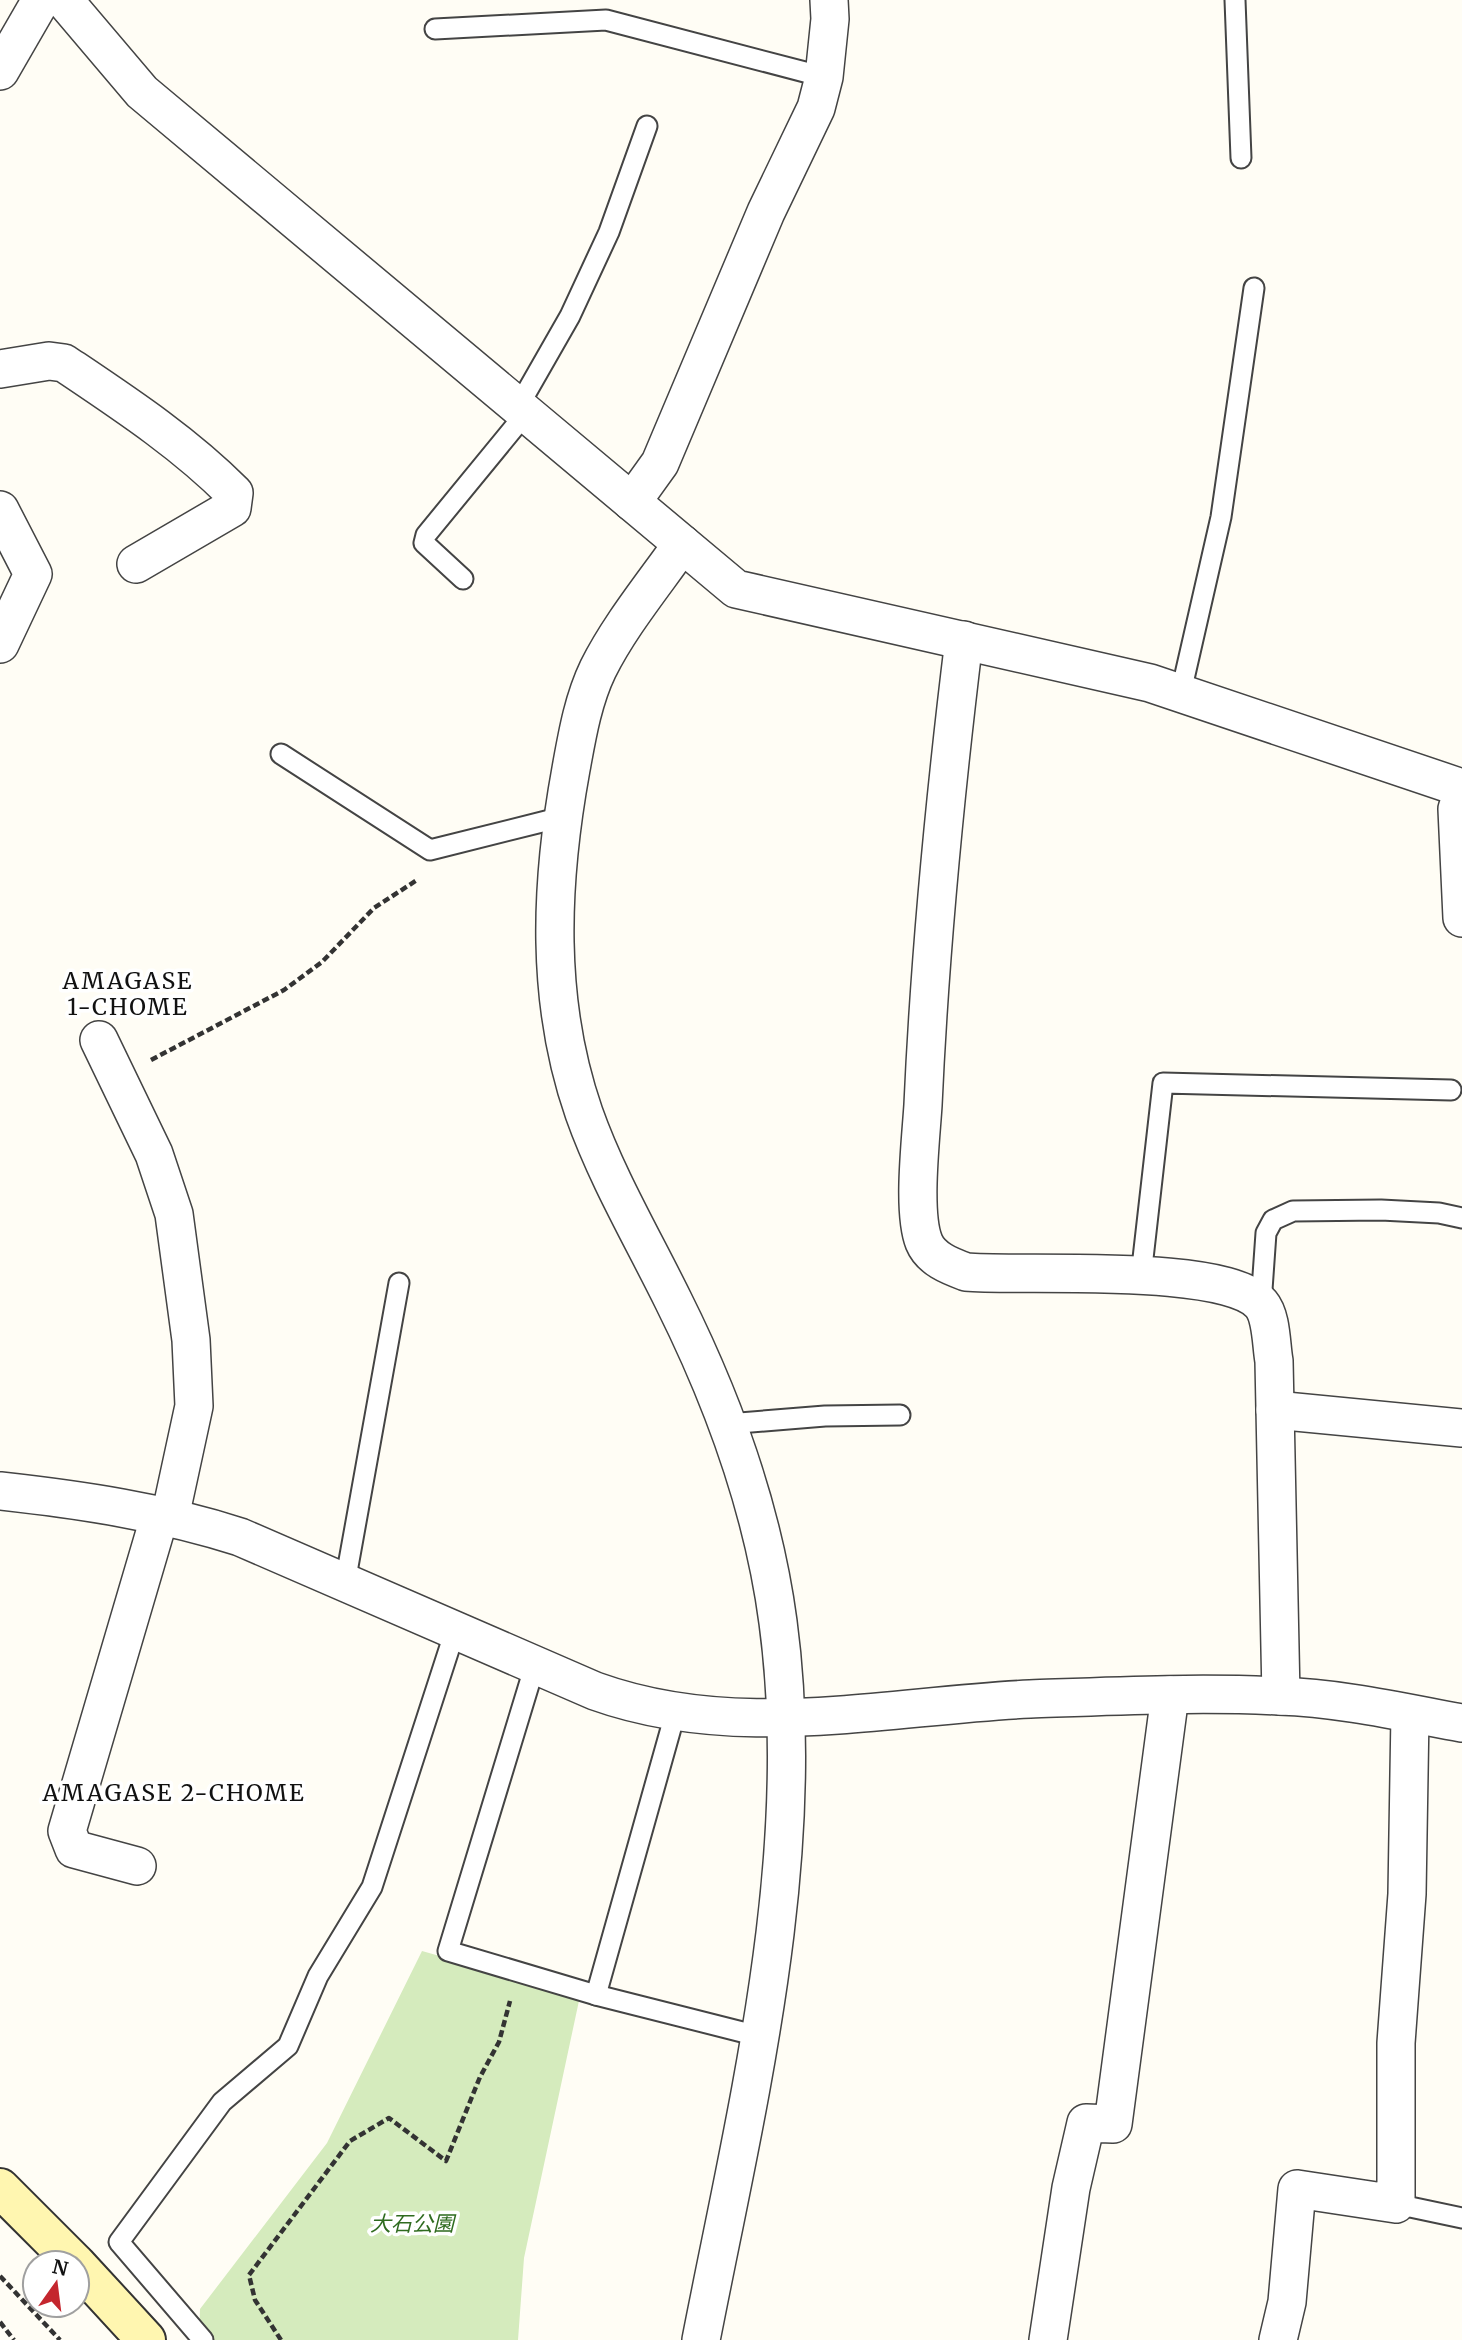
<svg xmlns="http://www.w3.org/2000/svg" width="1462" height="2340" viewBox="0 0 1462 2340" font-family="Merriweather,'Noto Sans JP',serif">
<rect width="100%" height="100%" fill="#fffdf5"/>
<path fill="#d5ebbd" d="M422 1951 580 1996 524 2258 518 2340H199L200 2309 327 2143Z"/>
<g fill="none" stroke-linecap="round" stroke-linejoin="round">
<defs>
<g id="lane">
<path d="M1235 0 1241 158"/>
<path d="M435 29 606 20 824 77"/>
<path d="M518 407 570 316 609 232 647 126"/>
<path d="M463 579 424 543 426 535 526 413"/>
<path d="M1181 692 1221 517 1254 288"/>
<path d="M281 754 430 850 562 817"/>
<path d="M1141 1276 1163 1083 1451 1090"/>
<path d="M1261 1304 1266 1233 1273 1220 1293 1211 1381 1210 1439 1213 1462 1218"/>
<path d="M727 1424 825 1416 900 1415"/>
<path d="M345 1583 399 1283"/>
<path d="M535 1665 448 1951 596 1995 758 2036"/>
<path d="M596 1995 675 1714"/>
<path d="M1396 2204 1462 2218"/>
<path d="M203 2340 119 2242 222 2102 288 2046 318 1976 372 1887 455 1631"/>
</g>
<g id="street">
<path d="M64 0 142 92 736 589 1150 683 1462 788"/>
<path d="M0 71 41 0"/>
<path d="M0 369 49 361 64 363C125 404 183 442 234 493L232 508 136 564"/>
<path d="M632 502 660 463 766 212 816 108 824 77 830 19 829 0"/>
<path d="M0 510 33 574 0 644"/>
<path d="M682 544C654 584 620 625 598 669 583 700 577 736 571 769 550 884 545 1001 584 1113 607 1178 643 1239 673 1300 724 1402 763 1509 778 1622 810 1858 746 2109 701 2340"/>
<path d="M964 640C945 795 930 949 923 1105 921 1138 912 1212 924 1242 931 1259 950 1266 966 1272 1025 1277 1226 1263 1261 1304 1272 1317 1271 1345 1274 1361L1281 1696"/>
<path d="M1462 795 1457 809 1462 918"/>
<path d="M99 1040 154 1154 174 1214 191 1340 194 1406 170 1517"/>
<path d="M1275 1410 1462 1428"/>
<path d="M0 1491C81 1500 163 1512 240 1537L595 1691C737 1742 884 1706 1030 1699 1112 1696 1196 1692 1279 1696 1340 1698 1402 1712 1462 1723"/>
<path d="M137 1866 74 1849 67 1831 160 1515"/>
<path d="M1048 2340 1071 2188 1086 2123 1113 2124 1170 1695"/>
<path d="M1278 2340 1287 2302 1297 2189 1396 2204V2043L1407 1894 1410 1714"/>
</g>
<g id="secondary">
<path d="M0 2188 75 2263"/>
<path d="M77 2265 146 2340"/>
</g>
</defs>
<use href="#lane" stroke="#444" stroke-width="23"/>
<use href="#street" stroke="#444" stroke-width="40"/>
<use href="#secondary" stroke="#333" stroke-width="42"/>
<g stroke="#333" stroke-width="4.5" stroke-dasharray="7 3.5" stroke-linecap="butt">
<path d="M151 1060 284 990 322 962 374 908 417 880"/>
<path d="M0 2276 60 2340"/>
<path d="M0 2322 14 2340"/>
<path d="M281 2340 255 2300 249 2275 350 2141 389 2118 446 2161 480 2077 499 2042 510 2001"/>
</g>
<use href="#lane" stroke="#fff" stroke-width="19"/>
<use href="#street" stroke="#fff" stroke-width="37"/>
<use href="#secondary" stroke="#fff6b0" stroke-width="38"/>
</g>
<g text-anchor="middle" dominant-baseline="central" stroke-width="7" stroke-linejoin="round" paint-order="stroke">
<g font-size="21" font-style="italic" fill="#2f6b1f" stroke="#fff">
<text x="412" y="2223">大石公園</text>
</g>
<g font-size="23" letter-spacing="2" fill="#111" stroke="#fff">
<text x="128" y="980">AMAGASE<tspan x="128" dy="26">1-CHOME</tspan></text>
<text x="174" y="1792">AMAGASE 2-CHOME</text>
</g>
</g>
<g transform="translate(56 2284) rotate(14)"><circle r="33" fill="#ffffff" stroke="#a0a0a0" stroke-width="2"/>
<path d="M0-5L12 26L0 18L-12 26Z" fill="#c4262e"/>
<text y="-10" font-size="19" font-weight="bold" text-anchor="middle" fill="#111111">N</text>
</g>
</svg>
